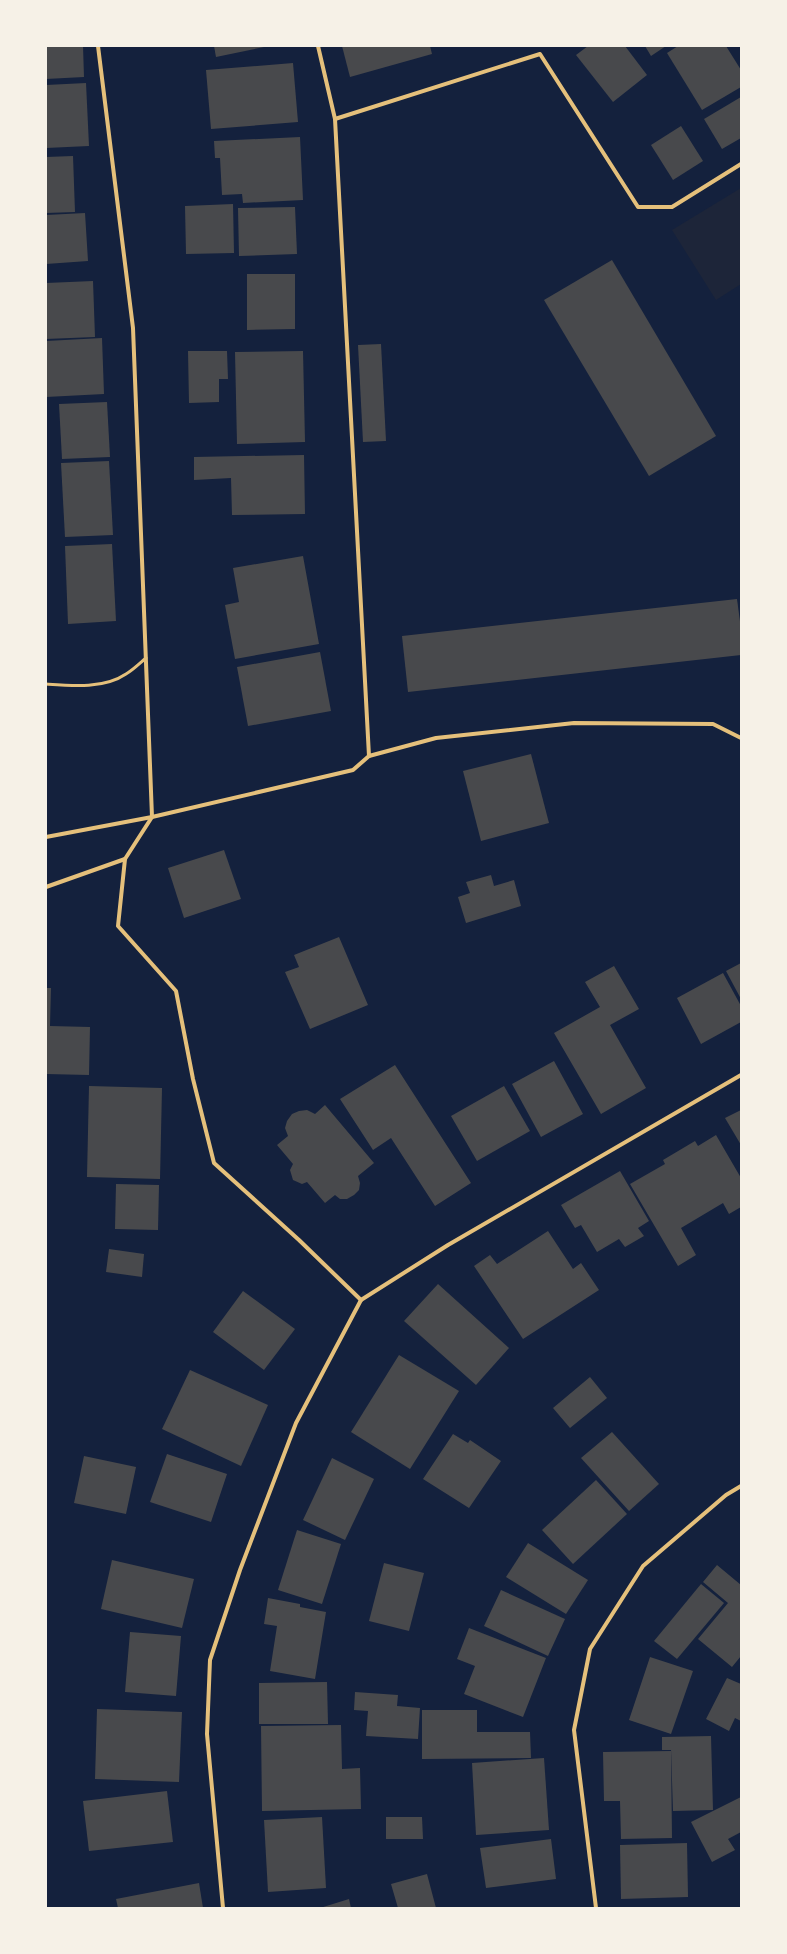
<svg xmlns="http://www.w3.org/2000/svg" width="787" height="1954" viewBox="0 0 787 1954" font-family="'Varela Round',sans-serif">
<rect width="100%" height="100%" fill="#14213d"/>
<path fill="#1d2539" d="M741 188V284L716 300 672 230Z"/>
<g fill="#48494c">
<path d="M46 46H83L84 77 46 79Z"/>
<path d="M214 46H264V47L216 57Z"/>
<path d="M342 46H430L432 54 350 77Z"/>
<path d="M588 46H625L647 75 613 102 576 55Z"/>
<path d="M645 46H666L651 56Z"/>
<path d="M678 46H726L741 70V87L702 110 667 53Z"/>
<path d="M293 63 298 122 211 129 206 70Z"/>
<path d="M86 83 89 146 46 148V85Z"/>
<path d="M741 97V138L722 149 704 119Z"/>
<path d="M681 126 703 161 673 180 651 145Z"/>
<path d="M300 137 303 200 243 203 242 194 222 195 220 158H215L214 141Z"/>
<path d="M73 156 75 212 46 213V157Z"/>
<path d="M233 204 234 253 186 254 185 206Z"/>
<path d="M295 207 297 254 239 256 238 208Z"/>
<path d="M85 213 88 261 46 264V215Z"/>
<path d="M612 260 716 436 649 476 544 300Z"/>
<path d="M247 274H295V329L247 330Z"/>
<path d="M93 281 95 337 46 339V283Z"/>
<path d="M102 338 104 394 46 397V341Z"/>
<path d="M381 344 386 441 363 442 358 345Z"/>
<path d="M188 351H227L228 379H219V402L189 403Z"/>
<path d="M303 351 305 442 237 444 235 352Z"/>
<path d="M107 402 110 457 62 459 59 404Z"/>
<path d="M304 455 305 514 232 515 231 478 194 480V457Z"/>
<path d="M109 461 113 535 65 537 61 463Z"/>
<path d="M112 544 116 621 68 624 65 546Z"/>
<path d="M303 556 319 644 235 659 225 605 239 602 233 568Z"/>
<path d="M737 599 741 629V655L408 692 402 636Z"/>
<path d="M320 652 331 711 248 726 237 667Z"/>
<path d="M531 754 549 823 481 841 463 771Z"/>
<path d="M224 850 241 899 184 918 168 868Z"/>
<path d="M491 875 494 886 514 880 521 906 466 923 458 897 470 893 466 882Z"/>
<path d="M339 937 368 1005 310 1029 285 972 299 967 294 955Z"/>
<path d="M741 963V999L726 971Z"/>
<path d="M614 966 639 1009 610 1025 646 1088 601 1114 554 1033 600 1007 585 982Z"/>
<path d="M723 973 741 1006V1022L701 1044 677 998Z"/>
<path d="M46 988H51L50 1026 90 1027 89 1075 46 1074Z"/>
<path d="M554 1061 583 1114 541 1137 512 1084Z"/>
<path d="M395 1065 471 1183 435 1206 391 1138 373 1150 340 1099Z"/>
<path d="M89 1086 162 1088 160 1179 87 1177Z"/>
<path d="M504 1086 530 1131 477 1161 451 1116Z"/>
<path d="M325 1105 374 1163 358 1176 360 1183 359 1190 354 1195 347 1199H340L335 1195 325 1203 307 1182 302 1184 293 1180 290 1170 293 1164 277 1145 288 1136 285 1128 287 1121 292 1114 299 1111 307 1110 315 1114Z"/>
<path d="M741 1110V1145L725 1118Z"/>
<path d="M716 1135 741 1178V1207L729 1214 723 1203 681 1228 696 1255 678 1266 630 1184 665 1164 663 1160 695 1141 698 1146Z"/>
<path d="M620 1171 649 1221 638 1228 644 1236 625 1247 619 1239 597 1252 581 1225 575 1228 561 1205Z"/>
<path d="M116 1184 159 1185 158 1230 115 1229Z"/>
<path d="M548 1231 573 1269 581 1263 599 1290 523 1339 474 1266 490 1255 497 1264Z"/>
<path d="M109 1249 144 1254 142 1277 106 1272Z"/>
<path d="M438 1284 509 1348 476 1385 404 1321Z"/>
<path d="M243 1291 295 1329 264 1370 213 1332Z"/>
<path d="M399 1355 459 1391 410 1469 351 1432Z"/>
<path d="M190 1370 268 1405 241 1466 162 1429Z"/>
<path d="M590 1377 607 1398 570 1428 553 1408Z"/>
<path d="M612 1432 659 1484 629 1511 581 1458Z"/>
<path d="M453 1434 468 1443 470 1440 501 1461 469 1508 423 1479Z"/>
<path d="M167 1454 227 1474 211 1522 150 1502Z"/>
<path d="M84 1456 136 1467 126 1514 74 1503Z"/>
<path d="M332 1458 374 1479 345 1540 303 1520Z"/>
<path d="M596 1480 627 1514 573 1564 542 1530Z"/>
<path d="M297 1530 341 1544 322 1604 278 1590Z"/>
<path d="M528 1543 588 1580 566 1614 506 1577Z"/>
<path d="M112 1560 194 1579 182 1628 101 1609Z"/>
<path d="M384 1563 424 1573 409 1631 369 1621Z"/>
<path d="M717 1565 741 1585V1656L732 1667 698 1639 728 1603 703 1582Z"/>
<path d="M701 1584 724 1603 677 1659 654 1641Z"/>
<path d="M501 1590 565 1619 548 1656 484 1626Z"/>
<path d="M268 1598 300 1604V1607L326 1612 315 1679 270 1671 277 1626 264 1624Z"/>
<path d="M469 1628 546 1658 523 1717 464 1694 475 1666 457 1659Z"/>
<path d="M130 1632 181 1636 176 1696 125 1692Z"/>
<path d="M650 1657 693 1671 671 1734 629 1720Z"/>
<path d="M727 1678 741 1684V1721L735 1718 729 1731 706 1719Z"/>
<path d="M327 1682 328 1724H259V1683Z"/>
<path d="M355 1692 398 1695 397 1706 420 1708 418 1739 366 1736 368 1711 354 1710Z"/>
<path d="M97 1709 182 1712 179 1782 95 1779Z"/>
<path d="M422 1710H477V1732H530L531 1758 422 1759Z"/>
<path d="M341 1725 342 1769 360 1768 361 1809 262 1811 261 1726Z"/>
<path d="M711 1736 713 1810 673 1811 671 1750H662V1737Z"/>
<path d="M671 1751 672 1838 621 1839 620 1801H604L603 1752Z"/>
<path d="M544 1758 549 1830 476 1835 472 1763Z"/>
<path d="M167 1791 173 1842 89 1851 83 1801Z"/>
<path d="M741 1797V1832L728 1839 735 1850 712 1862 691 1822Z"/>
<path d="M322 1817 326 1888 268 1892 264 1820Z"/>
<path d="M386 1817H422L423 1839H386Z"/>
<path d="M551 1839 556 1879 486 1888 480 1848Z"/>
<path d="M687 1843 688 1897 621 1899 620 1845Z"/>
<path d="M427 1874 436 1908H398L391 1884Z"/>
<path d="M199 1883 203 1908H118L116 1899Z"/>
<path d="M349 1899 351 1908H320Z"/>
</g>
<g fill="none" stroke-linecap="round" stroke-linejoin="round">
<path stroke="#e5c07b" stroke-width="3" d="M46 684C72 686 104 689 126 674 133 670 140 663 146 658"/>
<g stroke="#e5c07b" stroke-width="4">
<path d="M98 46 133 328 152 817 125 859 118 926 176 991 193 1079 214 1163 299 1240 361 1300"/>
<path d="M318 46 335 119 369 756"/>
<path d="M335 119 540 54 638 207H672L741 164"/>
<path d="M46 837 152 817 353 770 369 756 436 738 574 723 713 724 741 738"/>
<path d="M46 887 125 859"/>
<path d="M223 1908 207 1734 210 1660 240 1570 296 1423 361 1300 448 1245 741 1075"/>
<path d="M596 1908 574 1730 590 1649 643 1566 726 1495 741 1486"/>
</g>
</g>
<rect width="787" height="1954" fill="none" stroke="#f6f1e7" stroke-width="94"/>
</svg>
